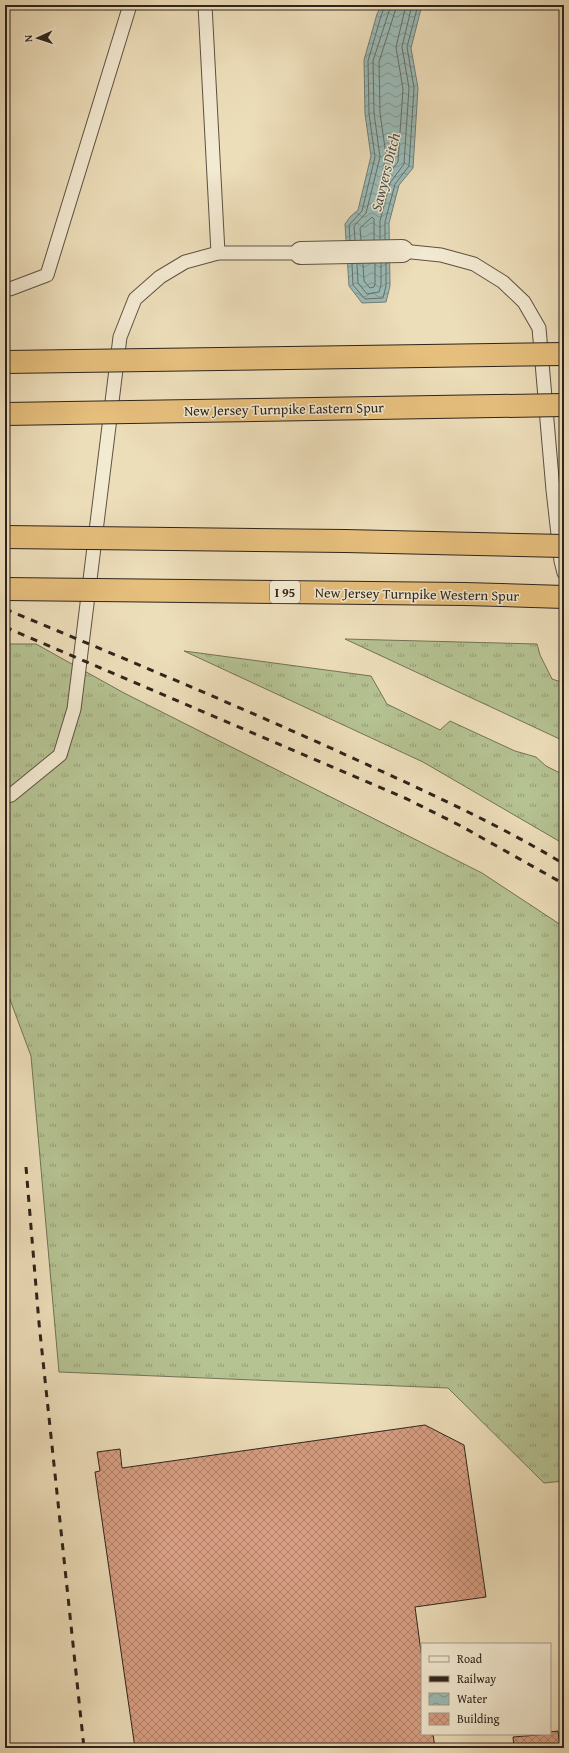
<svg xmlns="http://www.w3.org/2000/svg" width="569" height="1753" viewBox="0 0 569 1753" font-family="'Gentium Book Plus',serif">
<defs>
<pattern id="grass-tufts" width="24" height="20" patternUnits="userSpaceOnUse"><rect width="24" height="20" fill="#b5c292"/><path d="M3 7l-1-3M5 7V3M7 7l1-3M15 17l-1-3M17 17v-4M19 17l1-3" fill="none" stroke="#949d76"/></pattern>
<pattern id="water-waves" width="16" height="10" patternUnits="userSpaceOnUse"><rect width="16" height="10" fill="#9bbbb7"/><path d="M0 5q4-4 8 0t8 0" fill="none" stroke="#7f9894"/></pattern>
<pattern id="building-cross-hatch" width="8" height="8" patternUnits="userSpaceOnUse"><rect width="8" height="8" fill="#d99f84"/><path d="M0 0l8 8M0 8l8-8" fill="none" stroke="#b0816b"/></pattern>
</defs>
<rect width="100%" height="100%" fill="#eddeba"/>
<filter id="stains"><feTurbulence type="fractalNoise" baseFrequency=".005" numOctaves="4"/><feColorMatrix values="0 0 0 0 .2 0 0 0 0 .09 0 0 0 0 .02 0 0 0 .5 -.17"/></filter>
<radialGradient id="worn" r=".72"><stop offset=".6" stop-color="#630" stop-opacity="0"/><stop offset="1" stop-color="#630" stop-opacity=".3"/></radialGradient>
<g fill="url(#grass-tufts)" stroke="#727356">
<path d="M345 639 537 644 540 655 552 679 564 683V741Z"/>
<path d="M5 644H36L124 693 482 873 564 927V1481L544 1483 448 1388 59 1372 31 1056 5 986Z"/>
<path d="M184 651 371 676 387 704 440 730 450 721 515 751 536 757 546 766 564 775V844L423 762Z"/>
</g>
<path fill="url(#water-waves)" stroke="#6f7f79" d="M382 5H422L411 48 418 88 413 168 399 185 389 223 390 286 386 302 362 303 349 286 345 224 350 217 358 210 371 156 365 114 364 60 377 14Z"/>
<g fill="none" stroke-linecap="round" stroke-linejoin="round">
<g stroke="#647069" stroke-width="1">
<path d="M397 5 379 62 380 113 386 155 381 179 383 181 398 162 403 89 396 47 406 5"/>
<path d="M380 239V221L390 183 404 164 409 88 402 47 412 5"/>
<path d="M385 239V222L395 184 409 166 414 88 407 47 418 5"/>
<path d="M350 240 349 225 362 211 375 157 369 114 368 61 381 16 385 5"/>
<path d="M355 240 354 226 366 213 380 157 374 113 373 61 391 5"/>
<path d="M361 240 360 228 372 217 374 219V240"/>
<path d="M352 264 353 285 365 299 383 298 386 286V263"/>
<path d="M357 264 358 283 367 294 379 292 381 285V263"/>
<path d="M363 264 364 281 370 288 374 287 375 284V264"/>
</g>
</g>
<g fill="url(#building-cross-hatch)" stroke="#2e241b">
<path d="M425 1425 464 1445 486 1597 415 1607 422 1659V1734H433L435 1748H135L95 1472 100 1471 97 1452 120 1449 122 1468Z"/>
<path d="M558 1731 560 1748H514L513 1737 550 1734V1732Z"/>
</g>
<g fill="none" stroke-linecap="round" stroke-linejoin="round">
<defs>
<g id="lane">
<path d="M205 5 218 253"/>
<path d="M402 251 441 255 474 264 503 282 524 302 539 328 553 490 561 561 564 573"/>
<path d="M5 289H10L47 275 130 5"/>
<path d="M5 796 11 795 60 755 74 709 120 337 135 299 160 277 185 262 218 253H301"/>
</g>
<path id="street" d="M301 253 402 251"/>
</defs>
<use href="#lane" stroke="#5e5243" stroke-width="15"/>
<use href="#street" stroke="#5e5243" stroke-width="24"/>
<use href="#lane" stroke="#f3ead2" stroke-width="13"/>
<use href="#street" stroke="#f3ead2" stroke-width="22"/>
<g stroke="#2e241b" stroke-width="3" stroke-dasharray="7 7" stroke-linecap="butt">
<path d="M5 609C123 658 241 707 357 760 427 792 498 824 564 864"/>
<path d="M5 627 407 799 461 826 564 884"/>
<path d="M26 1167 39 1323 84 1748"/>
</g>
<defs>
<g id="highway-bridge">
<path d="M5 362 564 354"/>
<path d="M5 414 564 405"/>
<path d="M5 537 345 541 564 546"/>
<path d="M5 589 465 594 564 597"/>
</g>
</defs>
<use href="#highway-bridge" stroke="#2e241b" stroke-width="24" stroke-linecap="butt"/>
<use href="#highway-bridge" stroke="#e6bf7d" stroke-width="22"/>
</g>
<g text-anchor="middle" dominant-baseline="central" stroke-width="3" stroke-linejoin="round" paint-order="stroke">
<rect fill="#f3ead2" stroke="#695f52" stroke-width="1" x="270" y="581" width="30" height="22" rx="3"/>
<g font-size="13" font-weight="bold" fill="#2e241b">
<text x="285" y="592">I 95</text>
</g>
<g font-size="14" fill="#2e241b" stroke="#f3ead2">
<text transform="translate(284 409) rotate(-1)">New Jersey Turnpike Eastern Spur</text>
<text transform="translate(417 594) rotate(1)">New Jersey Turnpike Western Spur</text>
</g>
<g font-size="15" font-style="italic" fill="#4f514a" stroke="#f3ead2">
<text transform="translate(385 172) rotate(-76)">Sawyers Ditch</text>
</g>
</g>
<rect width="569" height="1753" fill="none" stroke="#eddeba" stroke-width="20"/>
<rect x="6" y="6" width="557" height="1741" fill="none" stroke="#2e241b" stroke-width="2"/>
<rect x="10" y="10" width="549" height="1733" fill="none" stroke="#2e241b"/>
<rect x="421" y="1643" width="130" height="92" fill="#f3ead2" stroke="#a49b89"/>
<rect x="429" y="1656" width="20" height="6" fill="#f3ead2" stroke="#a49b89"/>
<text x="457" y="1663" font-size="12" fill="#2e241b">Road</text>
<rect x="429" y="1676" width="20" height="6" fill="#2e241b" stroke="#a49b89"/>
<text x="457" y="1683" font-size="12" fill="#2e241b">Railway</text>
<rect x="429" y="1693" width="20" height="12" fill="url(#water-waves)" stroke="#a49b89"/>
<text x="457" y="1703" font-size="12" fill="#2e241b">Water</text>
<rect x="429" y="1713" width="20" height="12" fill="url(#building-cross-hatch)" stroke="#a49b89"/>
<text x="457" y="1723" font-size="12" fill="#2e241b">Building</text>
<g transform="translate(38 38) rotate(267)" stroke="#f3ead2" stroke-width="3" paint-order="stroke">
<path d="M0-3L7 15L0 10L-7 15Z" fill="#2e241b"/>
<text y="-6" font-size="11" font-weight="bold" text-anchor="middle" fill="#2e241b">N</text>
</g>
<rect width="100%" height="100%" filter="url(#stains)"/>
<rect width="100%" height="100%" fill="url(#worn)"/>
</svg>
